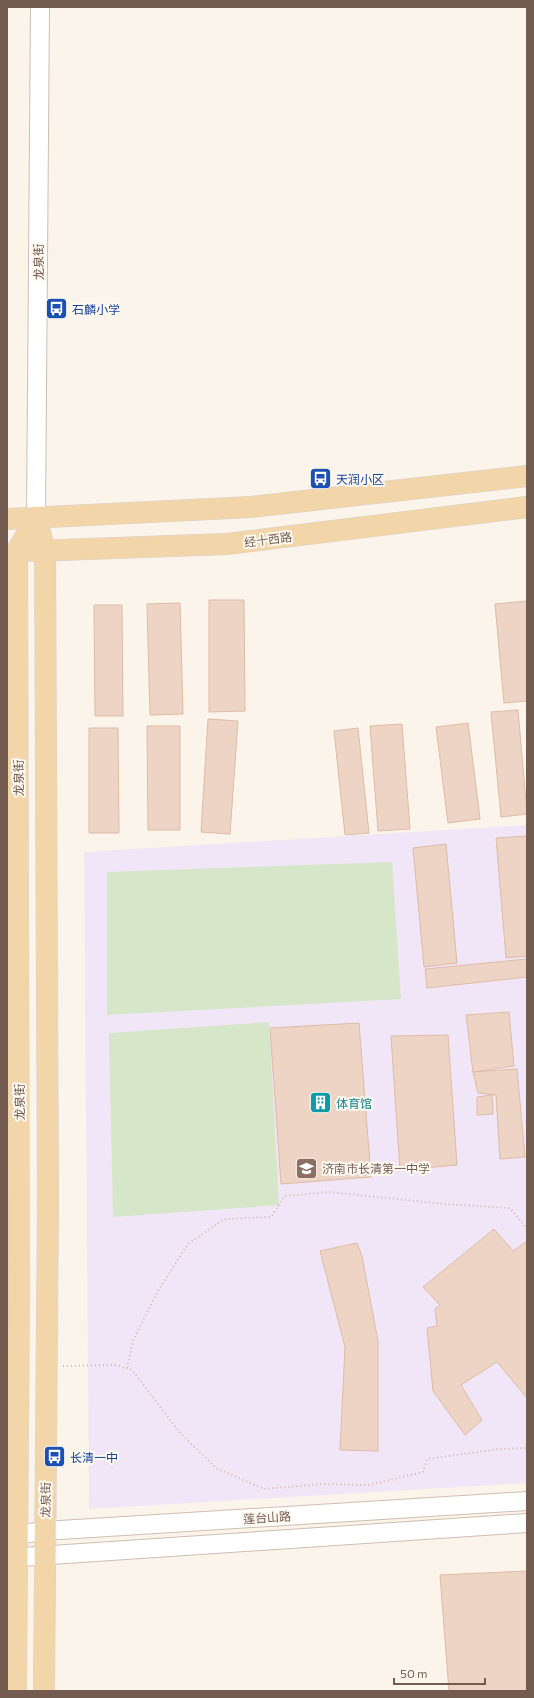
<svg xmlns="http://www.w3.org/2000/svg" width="534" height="1698" viewBox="0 0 534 1698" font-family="Commissioner,'Noto Sans SC',sans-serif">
<rect width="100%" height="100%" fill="#fbf4ea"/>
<path fill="#f1e6f7" d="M527 825V1483L89 1509 84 852Z"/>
<g fill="#d6e7c9">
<path d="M392 862 401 999 107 1015V872Z"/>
<path d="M269 1022 279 1205 113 1217 109 1033Z"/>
</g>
<g fill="#edd4c4" stroke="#debba6">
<path d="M209 600H244L245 711 209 712Z"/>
<path d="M527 601V701L504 703 495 604Z"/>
<path d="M180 603 183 714 150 715 147 604Z"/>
<path d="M94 605H122L123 716H95Z"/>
<path d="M518 710 527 814 501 817 491 712Z"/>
<path d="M208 719 238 721 230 834 201 832Z"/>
<path d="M468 723 480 819 448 823 436 727Z"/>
<path d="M402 724 410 829 378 831 370 726Z"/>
<path d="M147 726H180V830H148Z"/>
<path d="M89 728H118L119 833H89Z"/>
<path d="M358 728 369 833 345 835 334 731Z"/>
<path d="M527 836V956L506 958 496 838Z"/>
<path d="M446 844 457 963 424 967 413 848Z"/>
<path d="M527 959V977L427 988 425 969Z"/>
<path d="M509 1012 514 1066 473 1072 466 1015Z"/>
<path d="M359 1023 371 1177 281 1184 270 1028Z"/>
<path d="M448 1035 457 1165 400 1170 391 1036Z"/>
<path d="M517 1069 525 1157 500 1159 496 1095 478 1093 473 1072Z"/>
<path d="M492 1095 493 1114 477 1115V1097Z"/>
<path d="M494 1229 513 1251 527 1241V1398L497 1362 461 1385 482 1420 465 1435 433 1391 427 1328 437 1326 435 1309 440 1305 423 1287Z"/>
<path d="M357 1243 362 1256 378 1341V1451L340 1450 345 1347 320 1251Z"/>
<path d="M527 1571V1691H449L440 1575Z"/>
</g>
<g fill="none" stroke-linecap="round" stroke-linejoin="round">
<defs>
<g id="secondary">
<path d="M36 518 40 7"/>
<path d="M7 1536 44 1531 527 1501"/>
<path d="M7 1558 527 1523"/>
</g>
<g id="primary">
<path d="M36 518 45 550 48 1201 44 1691"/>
<path d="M7 519 251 507 527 476"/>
<path d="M32 551 227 544 527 507"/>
<path d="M16 1691 19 1292 17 551 36 518"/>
</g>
</defs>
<use href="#secondary" stroke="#d0beb1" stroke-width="20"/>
<use href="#primary" stroke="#d8d1ce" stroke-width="22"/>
<g stroke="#d2b7a7" stroke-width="2" stroke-dasharray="1 3" stroke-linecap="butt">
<path d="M63 1366 115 1365 132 1370 181 1434 216 1468 264 1489 322 1484 369 1485 423 1472 427 1459 499 1449 527 1448"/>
<path d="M127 1368 133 1340 159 1289 188 1244 224 1219 271 1217 285 1196 329 1192 445 1204 510 1208 527 1229"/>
</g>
<use href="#secondary" stroke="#fff" stroke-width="18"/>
<use href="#primary" stroke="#f2d6a9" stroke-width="21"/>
</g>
<defs>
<symbol id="bus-square" viewBox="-11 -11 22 22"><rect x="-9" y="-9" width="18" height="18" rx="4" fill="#1a4fb4" stroke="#fdf8f0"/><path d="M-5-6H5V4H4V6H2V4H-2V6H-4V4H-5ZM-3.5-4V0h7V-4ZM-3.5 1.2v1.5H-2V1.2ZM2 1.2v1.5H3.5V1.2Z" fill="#fff"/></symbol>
<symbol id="building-square" viewBox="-11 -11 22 22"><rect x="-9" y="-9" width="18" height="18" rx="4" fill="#0f9aa8" stroke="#fdf8f0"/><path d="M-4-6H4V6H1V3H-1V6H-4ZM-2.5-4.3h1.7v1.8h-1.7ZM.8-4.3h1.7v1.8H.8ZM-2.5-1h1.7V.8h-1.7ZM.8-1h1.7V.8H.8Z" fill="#fff"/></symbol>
<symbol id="school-square" viewBox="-11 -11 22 22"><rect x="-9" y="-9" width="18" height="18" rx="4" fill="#8d6e63" stroke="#fdf8f0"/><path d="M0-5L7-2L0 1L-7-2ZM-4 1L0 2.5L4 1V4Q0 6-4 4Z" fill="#fff"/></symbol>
</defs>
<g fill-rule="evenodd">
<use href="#bus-square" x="44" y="296" width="25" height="25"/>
<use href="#bus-square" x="308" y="466" width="25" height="25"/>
<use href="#building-square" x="308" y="1090" width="25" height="25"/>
<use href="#school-square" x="294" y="1156" width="25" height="25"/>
<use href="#bus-square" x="42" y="1444" width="25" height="25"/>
</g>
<g text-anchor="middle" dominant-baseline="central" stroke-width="4" stroke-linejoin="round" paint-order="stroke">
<g font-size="12" fill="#735c4f" stroke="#fdf8f0">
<text transform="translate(38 262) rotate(-90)">龙泉街</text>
<text transform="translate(268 539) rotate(-7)">经十西路</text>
<text transform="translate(18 778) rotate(-90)">龙泉街</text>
<text transform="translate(19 1102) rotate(-90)">龙泉街</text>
<text transform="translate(45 1500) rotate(-89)">龙泉街</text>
<text transform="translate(267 1517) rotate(-4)">莲台山路</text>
</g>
<g font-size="12" fill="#164399" stroke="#fdf8f0" text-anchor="start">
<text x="72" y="309">石麟小学</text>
<text x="336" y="479">天润小区</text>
<text x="70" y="1457">长清一中</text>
</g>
<g font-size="12" fill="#0d838f" stroke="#fdf8f0" text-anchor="start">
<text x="336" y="1103">体育馆</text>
</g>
<g font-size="12" fill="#785e54" stroke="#fdf8f0" text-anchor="start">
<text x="322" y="1168">济南市长清第一中学</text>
</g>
</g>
<rect width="534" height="1698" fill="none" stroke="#735c4f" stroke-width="16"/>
<path d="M394 1678v6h91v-6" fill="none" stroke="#735c4f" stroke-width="2"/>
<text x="400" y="1678" font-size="12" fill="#735c4f" stroke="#fdf8f0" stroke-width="3" paint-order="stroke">50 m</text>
</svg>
